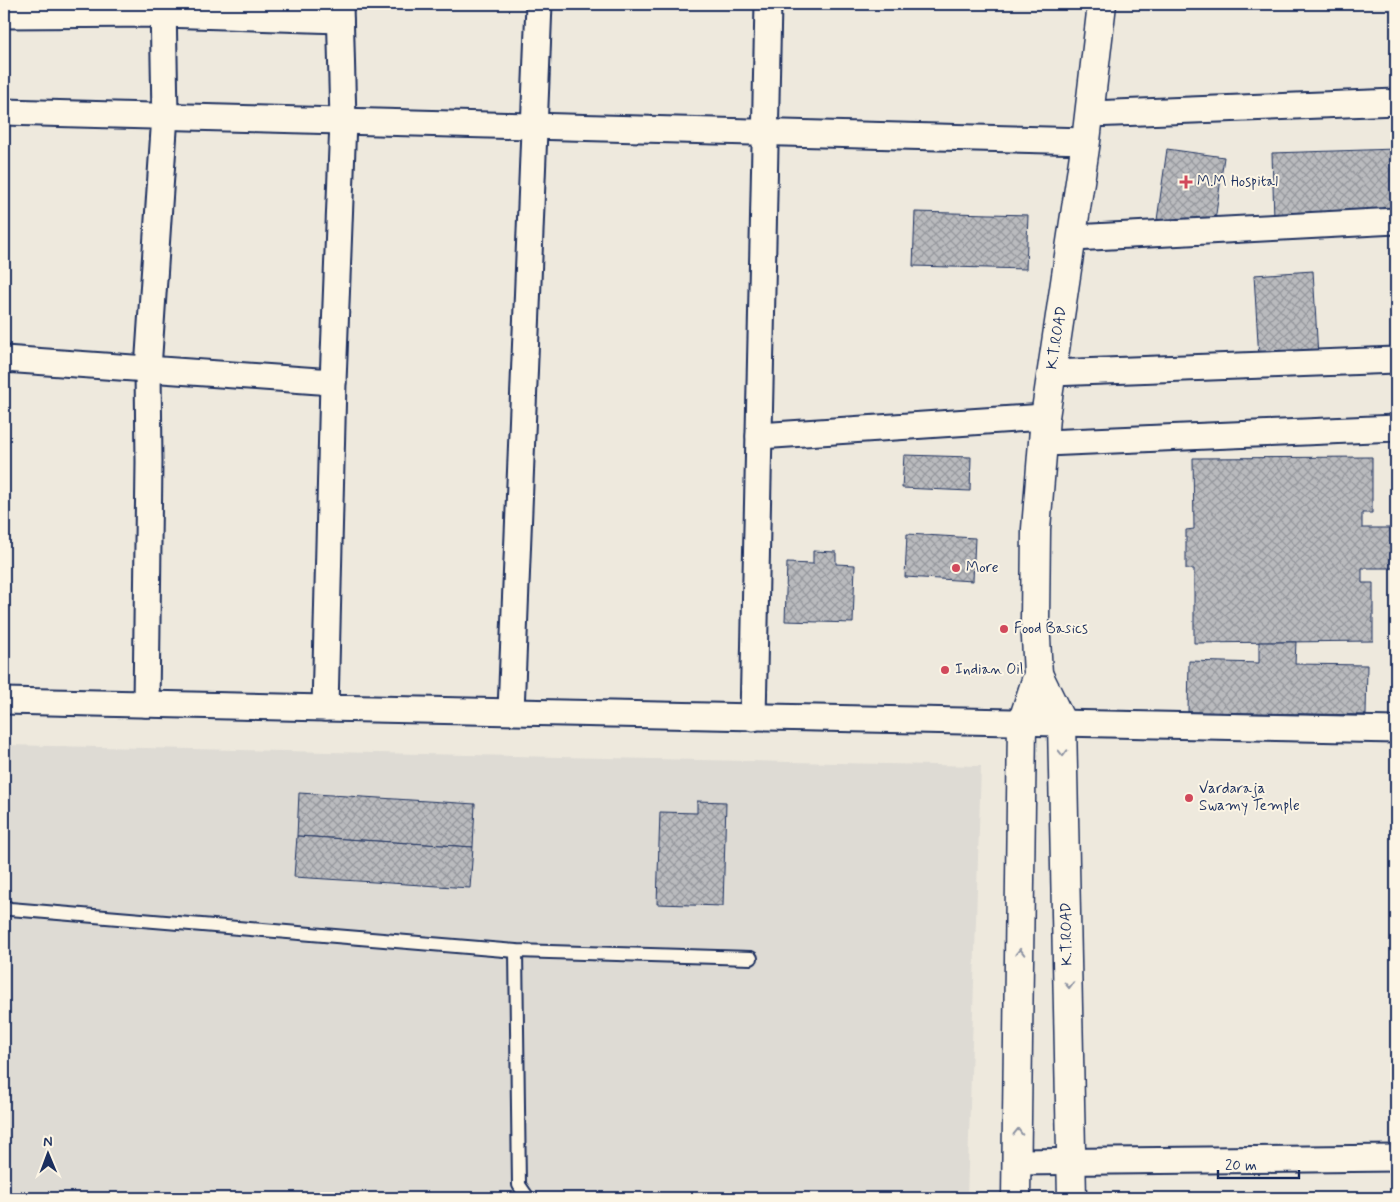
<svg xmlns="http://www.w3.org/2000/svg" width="1400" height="1202" viewBox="0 0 1400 1202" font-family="Mynerve,sans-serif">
<defs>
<pattern id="building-cross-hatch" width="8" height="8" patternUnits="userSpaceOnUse" patternTransform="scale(1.25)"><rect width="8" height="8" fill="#babbbe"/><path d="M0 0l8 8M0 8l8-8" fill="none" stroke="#96989e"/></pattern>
</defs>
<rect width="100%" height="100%" fill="#eee9dd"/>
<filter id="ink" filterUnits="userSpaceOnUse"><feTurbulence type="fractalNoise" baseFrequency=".02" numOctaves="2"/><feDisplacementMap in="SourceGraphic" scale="10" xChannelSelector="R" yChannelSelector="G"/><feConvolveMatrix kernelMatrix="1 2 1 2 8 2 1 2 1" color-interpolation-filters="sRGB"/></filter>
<g filter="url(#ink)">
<path fill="#dedbd4" d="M4 745 981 766 967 1198H4Z"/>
<g fill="url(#building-cross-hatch)" stroke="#1b2f5e">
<path d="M1167 149 1224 157 1214 228 1157 220Z"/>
<path d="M1396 149V215L1274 219 1272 153Z"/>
<path d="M915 212 1028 215 1026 269 913 266Z"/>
<path d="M1313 271 1318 356 1259 359 1254 275Z"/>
<path d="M904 455 971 457 970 491 902 488Z"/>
<path d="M1372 457V513H1362V528H1394V568H1362V583H1373V641L1194 643V569H1186V530L1194 529 1193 458Z"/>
<path d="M907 534 975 538 973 581 905 577Z"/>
<path d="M813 551 836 552V564L855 565 853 623 785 621 787 563 813 564Z"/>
<path d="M1259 642H1296L1295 664 1367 665 1366 715 1188 712 1189 661 1259 663Z"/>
<path d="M299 793 475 804 473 847 297 836Z"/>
<path d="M697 801 726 802 723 906 657 904 660 812 697 813Z"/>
<path d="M297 836 473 847 470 888 294 877Z"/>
</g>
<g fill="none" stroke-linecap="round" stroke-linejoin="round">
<defs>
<g id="lane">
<path d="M4 906 10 909 516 951 751 958"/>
<path d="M516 951 519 1185 528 1198"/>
</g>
<g id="street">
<path d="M340 4 343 121 333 382 325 708 1396 730"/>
<path d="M4 15 163 14 340 20"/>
<path d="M4 112 1086 141"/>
<path d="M1090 114 1396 102"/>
<path d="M1073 238 1396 221"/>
<path d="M4 359 333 382"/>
<path d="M1051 373 1396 360"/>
<path d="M759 436 1045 417"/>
<path d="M1045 443 1396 428"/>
<path d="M4 701 325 708"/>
<path d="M146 704 149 462 148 369 165 115 163 4"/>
<path d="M511 711 539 4"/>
<path d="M753 718 768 4"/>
<path d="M1017 1162 1396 1158"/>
</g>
<g id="secondary">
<path d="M1038 674 1062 723 1072 1198"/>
<path d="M1016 1198 1022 723 1038 674 1035 620 1036 529 1045 417 1086 141 1102 4"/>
</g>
</defs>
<use href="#lane" stroke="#1b2f5e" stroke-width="16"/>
<use href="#street" stroke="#1b2f5e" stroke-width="29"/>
<use href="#secondary" stroke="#1b2f5e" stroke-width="31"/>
<use href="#lane" stroke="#fcf5e5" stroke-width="12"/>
<use href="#street" stroke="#fcf5e5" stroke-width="25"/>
<use href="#secondary" stroke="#fcf5e5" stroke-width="28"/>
</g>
<defs><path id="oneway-chevron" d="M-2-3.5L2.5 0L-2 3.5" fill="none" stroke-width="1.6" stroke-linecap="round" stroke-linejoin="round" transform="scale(1.25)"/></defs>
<g stroke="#8c92a2">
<use href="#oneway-chevron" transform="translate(1063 753) rotate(89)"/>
<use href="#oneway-chevron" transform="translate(1020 952) rotate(-89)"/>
<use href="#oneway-chevron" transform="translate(1069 985) rotate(89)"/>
<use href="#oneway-chevron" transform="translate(1018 1132) rotate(-89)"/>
</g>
</g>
<g fill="#d1495b" stroke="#fcf5e5" stroke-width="2">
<path d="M1183.5 174.5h5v5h5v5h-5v5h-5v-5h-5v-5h5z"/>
<circle cx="956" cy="568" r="5"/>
<circle cx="1004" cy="629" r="5"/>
<circle cx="945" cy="670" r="5"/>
<circle cx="1189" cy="798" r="5"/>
</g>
<g text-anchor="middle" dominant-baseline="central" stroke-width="4" stroke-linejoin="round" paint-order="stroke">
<g font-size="15" fill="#1b2f5e" stroke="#fcf5e5" text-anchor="start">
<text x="1197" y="182">M.M Hospital</text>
<text x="966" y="568">More</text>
<text x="1014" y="629">Food Basics</text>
<text x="955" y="670">Indian Oil</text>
<text x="1199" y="789">Vardaraja<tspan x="1199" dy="17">Swamy Temple</tspan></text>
</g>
<g font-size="15" fill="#1b2f5e" stroke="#fcf5e5">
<text transform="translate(1057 338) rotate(-81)">K.T.ROAD</text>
<text transform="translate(1067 934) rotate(-91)">K.T.ROAD</text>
</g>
</g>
<rect width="1400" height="1202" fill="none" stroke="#fcf5e5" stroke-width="20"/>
<rect x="10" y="10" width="1380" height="1182" fill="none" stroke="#1b2f5e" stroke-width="2" filter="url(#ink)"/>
<g transform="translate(48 1154) rotate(359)" stroke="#fcf5e5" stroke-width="4" paint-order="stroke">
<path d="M0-4L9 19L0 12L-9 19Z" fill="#1b2f5e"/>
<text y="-8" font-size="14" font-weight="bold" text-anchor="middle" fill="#1b2f5e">N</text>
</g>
<path d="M1218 1170v8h81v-8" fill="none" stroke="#1b2f5e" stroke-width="2.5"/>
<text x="1225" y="1170" font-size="15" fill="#1b2f5e" stroke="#fcf5e5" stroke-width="4" paint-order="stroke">20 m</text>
</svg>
